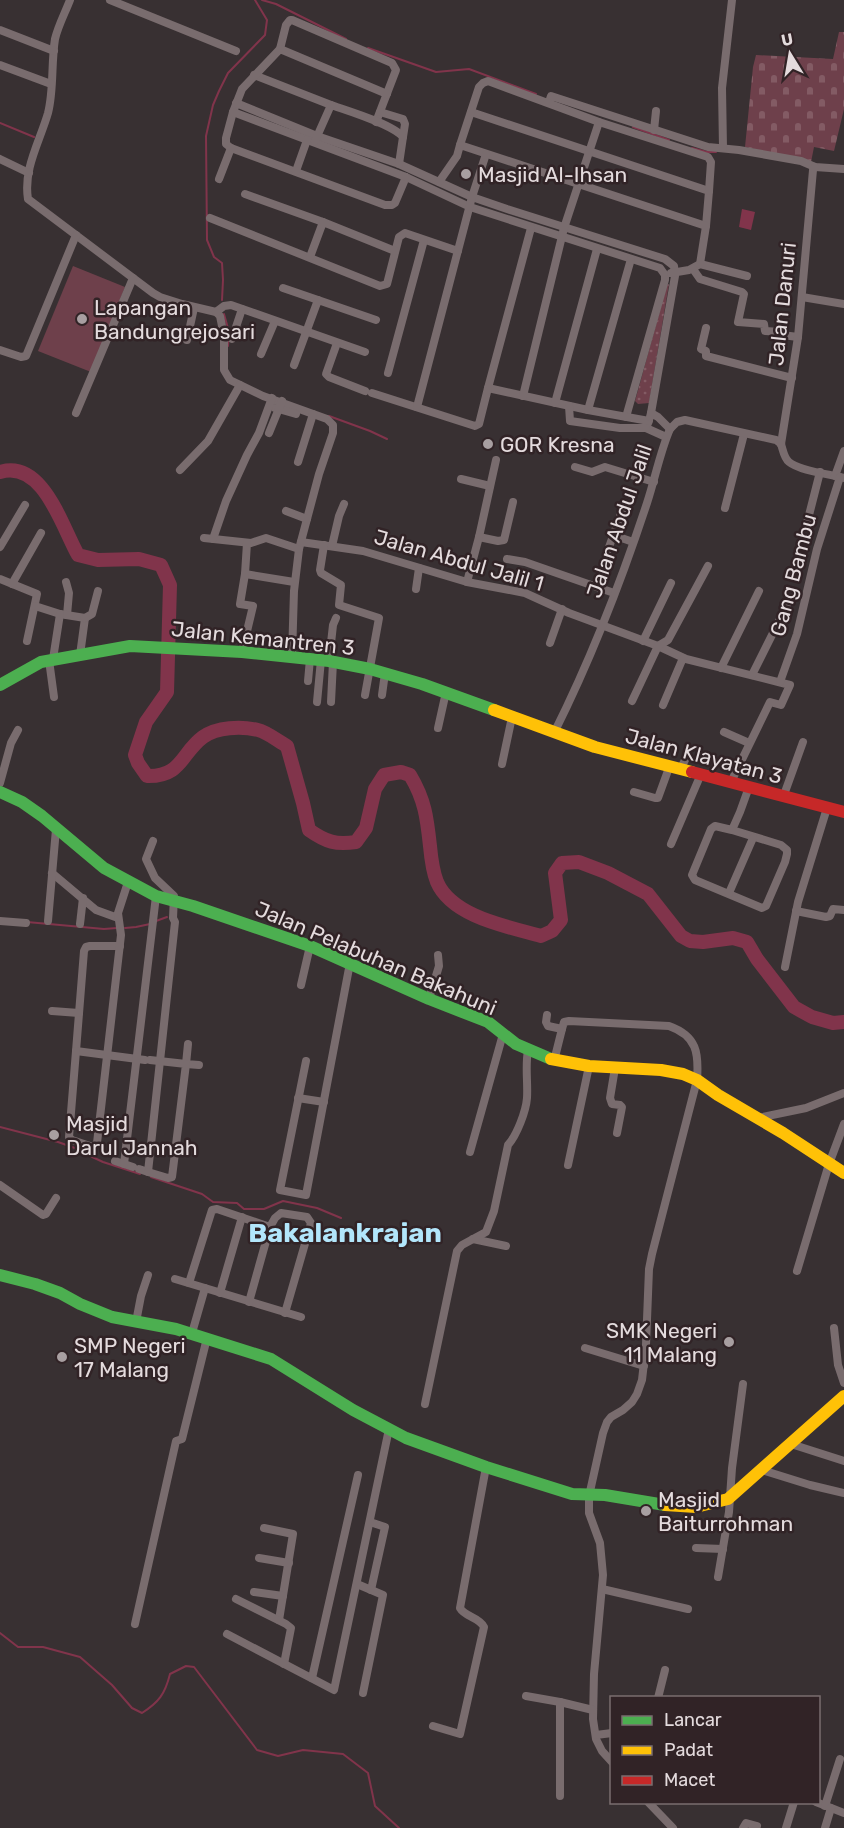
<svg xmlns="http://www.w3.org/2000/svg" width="844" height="1828" viewBox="0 0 844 1828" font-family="Rubik,sans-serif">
<defs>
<pattern id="grass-dots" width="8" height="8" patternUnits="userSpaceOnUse" patternTransform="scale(1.5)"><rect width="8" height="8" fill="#6e404b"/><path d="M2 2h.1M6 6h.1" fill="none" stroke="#835b64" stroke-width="1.8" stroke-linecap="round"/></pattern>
<pattern id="cemetery-stones" width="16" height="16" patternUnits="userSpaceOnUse" patternTransform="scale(1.5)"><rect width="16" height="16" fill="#6e404b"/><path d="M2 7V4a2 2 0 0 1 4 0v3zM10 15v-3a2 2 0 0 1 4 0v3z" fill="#835b64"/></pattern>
</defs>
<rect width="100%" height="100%" fill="#383032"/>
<path fill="url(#grass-dots)" d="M669 284 649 403 638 404 635 401 667 285Z"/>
<path fill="url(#cemetery-stones)" d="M839 32H844V109L834 151 814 147 811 162 745 147 753 67 756 55 833 59Z"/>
<path fill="#6e404b" d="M73 266 125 287 91 372 38 351Z"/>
<path fill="#81344b" d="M742 209 755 212 751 230 739 227Z"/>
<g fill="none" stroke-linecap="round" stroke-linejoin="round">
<g stroke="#81344b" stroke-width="2">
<path d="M262 0 276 4 346 39"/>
<path d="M368 48 436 72 469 69 536 94"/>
<path d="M0 123 34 137"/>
<path d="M633 127 669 140"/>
<path d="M692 148 707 152H716"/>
<path d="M222 300 223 280 222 263 214 257 207 240 206 136 213 105 219 91 228 73 265 35 267 20 255 0"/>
<path d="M224 314 229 332 228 346"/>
<path d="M329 416 370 431 387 439"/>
<path d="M156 921 167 917"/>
<path d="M27 922 104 929 117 928"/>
<path d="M125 928 136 927 150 924"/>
<path d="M0 1127 58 1142 83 1151 88 1155 103 1162 140 1174"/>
<path d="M151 1177 202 1194 213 1202 237 1203 244 1209H264L283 1201 317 1208 341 1218"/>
<path d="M0 1633 18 1647H43L80 1657 112 1685 132 1708 142 1713C159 1702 165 1694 170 1674L186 1666 194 1667 257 1750 278 1756 303 1750 343 1754 368 1773 375 1806 399 1828"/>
</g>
<path stroke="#81344b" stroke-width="14" d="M0 472C43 459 62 527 78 555L98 560 139 559 161 565 170 585 167 692 146 722 135 755 138 763 147 776C182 777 181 753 203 737 217 727 241 726 258 730 267 732 278 741 287 746L303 803 309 830C326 842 336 845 356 842L366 828 375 789 384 775 401 772 410 775C425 800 427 818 430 846 431 857 433 872 437 882 452 917 509 927 541 936L552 931 561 920 555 873 562 863 579 862 608 873 648 894 681 936 690 941 703 942 733 938 747 942 757 959 794 1007 812 1017 833 1023 844 1022"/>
<g stroke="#796c6e" stroke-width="8">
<path d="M70 0C65 13 58 26 55 39 51 64 54 90 48 113 40 141 23 169 28 199L153 293 160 297 182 304 216 312 220 316 224 336V370L230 380 263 396 327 419 333 425V433L319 474 299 549 294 591 292 656"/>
<path d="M110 0 236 51"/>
<path d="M0 30 54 51"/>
<path d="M280 49 286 25 290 20H292L392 63 396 70 376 122"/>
<path d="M0 65 51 84"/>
<path d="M254 75 331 105"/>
<path d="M387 94 280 49 242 89 233 112 226 138V144L231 148 385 205H392L395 203 406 177"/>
<path d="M549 102 551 96 708 147 739 150 801 161 815 167 844 169"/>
<path d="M236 103 317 136 399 164 472 197 507 209 665 259 674 266 675 276 651 413"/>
<path d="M233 112 406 177 470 207 660 268 665 275V280L626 417"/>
<path d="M380 112 403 119 405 124 403 137"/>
<path d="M471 112 709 191 706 226"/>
<path d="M654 130 656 111"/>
<path d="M315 141 331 105C348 111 392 124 403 137L399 164"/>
<path d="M460 145 479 87 483 83 488 81 599 122 708 157 711 162 709 191"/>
<path d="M723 148 722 88 732 0"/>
<path d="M0 159 29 173"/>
<path d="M296 171 307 140"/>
<path d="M219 179 231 148"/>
<path d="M439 182 457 156 460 145 706 226 700 264 689 270 671 273"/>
<path d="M245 194 323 222"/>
<path d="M210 218 380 286 387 284 399 237 405 233 458 251"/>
<path d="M531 228 488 388 588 410 649 421 646 428 666 437"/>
<path d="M310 257 323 222 395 251"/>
<path d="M700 264 747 276"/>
<path d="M693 269 700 279 742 292 744 294 738 322 764 324 765 331 781 332 782 335 798 337"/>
<path d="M283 288 318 300"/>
<path d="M802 297 844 304"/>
<path d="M216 312 224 306 231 305 365 352"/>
<path d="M706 328 701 349 706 351V356L792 378"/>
<path d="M232 339 242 309"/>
<path d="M187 340 194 308"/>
<path d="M337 343 326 374 329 377 365 391"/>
<path d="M0 350 21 357 26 356 76 235"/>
<path d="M261 354 275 321"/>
<path d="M294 365 318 300 376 320"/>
<path d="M388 373 424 240"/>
<path d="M372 393 475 426 479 424 488 388"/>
<path d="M523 396 564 228 599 122"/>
<path d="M555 403 597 249"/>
<path d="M569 406 570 421 620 428H646"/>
<path d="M417 407 472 197 486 154"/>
<path d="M275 408 296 414"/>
<path d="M588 410 631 259"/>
<path d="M76 413 133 278"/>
<path d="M650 417 651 413 658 417 670 429"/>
<path d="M269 433 282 401"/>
<path d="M781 444 798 337 813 170 815 167"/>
<path d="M781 444C783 450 784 458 789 462 800 471 829 474 844 478"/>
<path d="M298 462 313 414"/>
<path d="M575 467 592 472 605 467 654 482"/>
<path d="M180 470 208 441 240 385"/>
<path d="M835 476 844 451"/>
<path d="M461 479 490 486"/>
<path d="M725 508 744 434"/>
<path d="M286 511 307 519"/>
<path d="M807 523 820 472"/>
<path d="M613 535 633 542"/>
<path d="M479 537 498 541 504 540 513 502"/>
<path d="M204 538 251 543 266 538 299 549"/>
<path d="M213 539 226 501 247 455 259 433 272 398"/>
<path d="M301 542 363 551 467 582 525 593 569 613 658 646 686 659 790 685 781 705 770 702 731 782"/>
<path d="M324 545 320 570 321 573 341 585 339 605 379 618 365 695"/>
<path d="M332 546 339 516 344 504"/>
<path d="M0 547 25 505"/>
<path d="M608 550 623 508"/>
<path d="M507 559 525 562 614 593"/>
<path d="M245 574 294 582"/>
<path d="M0 579 37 594 27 641"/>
<path d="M66 582 69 593 67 615"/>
<path d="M467 582 479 537 496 460"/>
<path d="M12 584 41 533"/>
<path d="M416 589 419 568"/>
<path d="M35 606 60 614 85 618 80 655"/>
<path d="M85 618 92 614 98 591"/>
<path d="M643 641 671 583"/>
<path d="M550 643 562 609"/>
<path d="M242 652 253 606 240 604 245 574 247 543"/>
<path d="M53 659 60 614"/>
<path d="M49 660 54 697"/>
<path d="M329 661 333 625 336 618"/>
<path d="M721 668 759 591"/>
<path d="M752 675 788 603"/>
<path d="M308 681 310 659"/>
<path d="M780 682 797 634 817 549 840 477"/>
<path d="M382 695 385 673"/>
<path d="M632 701 658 646 668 640 708 566"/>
<path d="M317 702 321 660"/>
<path d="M331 702 333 662"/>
<path d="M663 705 683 658"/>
<path d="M438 728 446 692"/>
<path d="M724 732 749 743"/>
<path d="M554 733C591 659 621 582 647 503 655 479 660 452 670 429L677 422 685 420 776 440 781 444"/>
<path d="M502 764 512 717"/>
<path d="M681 768 686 758"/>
<path d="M0 783 11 743 18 730"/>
<path d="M634 792 655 798H658L670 765"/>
<path d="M785 792 803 742"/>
<path d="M732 830 781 845 787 850V854L785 862 766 906 762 908 695 880 692 875 711 829 715 826 732 830 740 812 749 787"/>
<path d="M671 844 701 774"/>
<path d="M52 873 96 910 118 918"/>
<path d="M729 893 753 838"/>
<path d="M796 911 826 917 830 916 833 909 844 910"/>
<path d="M0 921 26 923"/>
<path d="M48 921 56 829"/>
<path d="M80 924 83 898"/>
<path d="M120 946H90L86 947 84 951 76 1051 145 1060"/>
<path d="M785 967 798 902 827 808"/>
<path d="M301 985 310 946"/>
<path d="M429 999 439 966 438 955"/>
<path d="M52 1011 79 1013"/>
<path d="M547 1015 546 1022 548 1026 562 1029 554 1061"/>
<path d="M562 1029 564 1022 569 1021 669 1026C697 1036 699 1053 697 1080L652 1254 649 1269 646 1345 642 1380 637 1394 632 1402 623 1410 611 1417 607 1422 603 1433 589 1496V1513L600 1543 603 1575 594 1674 593 1719 596 1739 602 1751 612 1762"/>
<path d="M188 1044 186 1064 199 1065"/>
<path d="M76 1051 69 1137 72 1140 93 1147 97 1143 121 935 118 913 128 882"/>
<path d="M306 1061 280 1190 306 1195 350 963"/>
<path d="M615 1068 610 1098 612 1104 620 1105 622 1107 617 1133"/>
<path d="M298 1098 324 1102"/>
<path d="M758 1118 806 1108 844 1093"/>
<path d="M470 1152 503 1034"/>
<path d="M115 1161 133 1167"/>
<path d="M124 1164 156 896"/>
<path d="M568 1165 589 1066"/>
<path d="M139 1169 148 1172 175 922 173 918 174 896 155 878 146 859 153 841"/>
<path d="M148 1172 168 1178 172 1177 186 1064 150 1060"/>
<path d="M0 1185 43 1215 46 1214 56 1198"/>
<path d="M473 1239 506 1246"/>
<path d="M797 1271 829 1164 844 1124"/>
<path d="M175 1279 301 1317"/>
<path d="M189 1283 212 1210 217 1209 270 1227 275 1218 281 1213 307 1217 311 1223 285 1313"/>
<path d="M220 1293 242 1217"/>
<path d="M249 1302 270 1227"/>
<path d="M136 1322 141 1296 148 1275"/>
<path d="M834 1328 838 1365 844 1383"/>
<path d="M192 1333 205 1288"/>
<path d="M585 1348 644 1366"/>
<path d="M425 1404 457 1251 462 1245 486 1232 494 1211 508 1145C517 1135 526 1111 527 1098 528 1081 525 1067 528 1050"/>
<path d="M791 1444 844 1461"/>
<path d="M762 1470 810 1485 844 1493"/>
<path d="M370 1522 385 1527 371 1590"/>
<path d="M264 1528 293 1534 279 1620"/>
<path d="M696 1548 723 1549"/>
<path d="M259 1558 289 1563"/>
<path d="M718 1577 729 1512 732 1468 743 1384"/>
<path d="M357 1584 383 1595 363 1693"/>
<path d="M602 1589 688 1609"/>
<path d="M254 1592 283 1596"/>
<path d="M236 1599 286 1624 291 1628 284 1664"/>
<path d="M135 1624 176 1441 182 1439 207 1338"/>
<path d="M227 1634 334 1690 389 1429"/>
<path d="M312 1678 358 1475"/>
<path d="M526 1696 560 1702"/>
<path d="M658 1698 665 1670"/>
<path d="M433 1726 460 1734 484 1627C479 1617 465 1617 460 1608L486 1467"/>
<path d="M596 1735 612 1733"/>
<path d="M560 1796V1702L593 1710"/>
<path d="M648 1802 673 1828"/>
<path d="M816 1802 844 1813"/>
<path d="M825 1806 840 1759"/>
<path d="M743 1828 746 1823 757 1826"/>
<path d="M786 1828 794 1802"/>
<path d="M825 1828 831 1808"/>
</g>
<g stroke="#4caf50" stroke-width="12">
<path d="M0 685 41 662 130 646 242 652 329 661 370 669 422 684 494 710"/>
<path d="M0 792 22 802 42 816 104 868 156 896 193 906 310 946 429 999 488 1022 516 1044 551 1059"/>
<path d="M0 1275 35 1284 60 1293 80 1304 112 1317 176 1329 271 1359 353 1410 406 1438 486 1467 572 1494 605 1495 665 1505"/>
</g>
<g stroke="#ffc107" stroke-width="12">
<path d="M494 710 595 747 692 772"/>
<path d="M551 1059 589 1066 661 1070 683 1074 697 1080 718 1095 783 1133 844 1173"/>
<path d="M665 1505 696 1507 728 1499 844 1396"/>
</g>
<path stroke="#c62828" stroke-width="12" d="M692 772 844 812"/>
</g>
<g fill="#a89fa1" stroke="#312326" stroke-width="2">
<circle cx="466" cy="174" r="6"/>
<circle cx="82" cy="319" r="6"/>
<circle cx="488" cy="444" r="6"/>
<circle cx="54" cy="1135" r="6"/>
<circle cx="729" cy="1342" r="6"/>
<circle cx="62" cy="1357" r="6"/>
<circle cx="646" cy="1511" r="6"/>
</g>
<g text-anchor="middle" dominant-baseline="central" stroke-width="5" stroke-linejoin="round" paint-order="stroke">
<g font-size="21" fill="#e4dbdd" stroke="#312326" text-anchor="start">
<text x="478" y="174">Masjid Al-Ihsan</text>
<text x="94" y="307">Lapangan<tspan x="94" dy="24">Bandungrejosari</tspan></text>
<text x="500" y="444">GOR Kresna</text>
<text x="66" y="1123">Masjid<tspan x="66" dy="24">Darul Jannah</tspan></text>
<text x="717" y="1330" text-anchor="end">SMK Negeri<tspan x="717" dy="24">11 Malang</tspan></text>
<text x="74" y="1345">SMP Negeri<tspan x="74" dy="24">17 Malang</tspan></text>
<text x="658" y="1499">Masjid<tspan x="658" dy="24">Baiturrohman</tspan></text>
</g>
<g font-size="21" fill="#e4dbdd" stroke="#312326">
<text transform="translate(782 304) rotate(-84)">Jalan Danuri</text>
<text transform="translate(619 521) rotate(-71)">Jalan Abdul Jalil</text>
<text transform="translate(459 560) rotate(16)">Jalan Abdul Jalil 1</text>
<text transform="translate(793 575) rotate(-75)">Gang Bambu</text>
<text transform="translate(263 638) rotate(6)">Jalan Kemantren 3</text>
<text transform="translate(704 756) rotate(15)">Jalan Klayatan 3</text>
<text transform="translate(376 958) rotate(23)">Jalan Pelabuhan Bakahuni</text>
</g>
<g font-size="27" font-weight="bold" fill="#b2e6fb" stroke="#312326">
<text x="345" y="1233">Bakalankrajan</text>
</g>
</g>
<rect x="610" y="1696" width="210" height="108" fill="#312326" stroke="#796d6f" stroke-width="1.5"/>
<rect x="622" y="1716" width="30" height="9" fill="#4caf50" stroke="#796d6f" stroke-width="1.5"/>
<text x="664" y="1726" font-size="18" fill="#e4dbdd">Lancar</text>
<rect x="622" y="1746" width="30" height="9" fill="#ffc107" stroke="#796d6f" stroke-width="1.5"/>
<text x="664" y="1756" font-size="18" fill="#e4dbdd">Padat</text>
<rect x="622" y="1776" width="30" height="9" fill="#c62828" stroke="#796d6f" stroke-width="1.5"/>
<text x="664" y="1786" font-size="18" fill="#e4dbdd">Macet</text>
<g transform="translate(790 54) rotate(349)" stroke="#312326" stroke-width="4.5" paint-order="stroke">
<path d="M0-4.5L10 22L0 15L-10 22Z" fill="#e4dbdd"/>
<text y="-9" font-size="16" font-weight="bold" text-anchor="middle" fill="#e4dbdd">U</text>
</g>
</svg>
